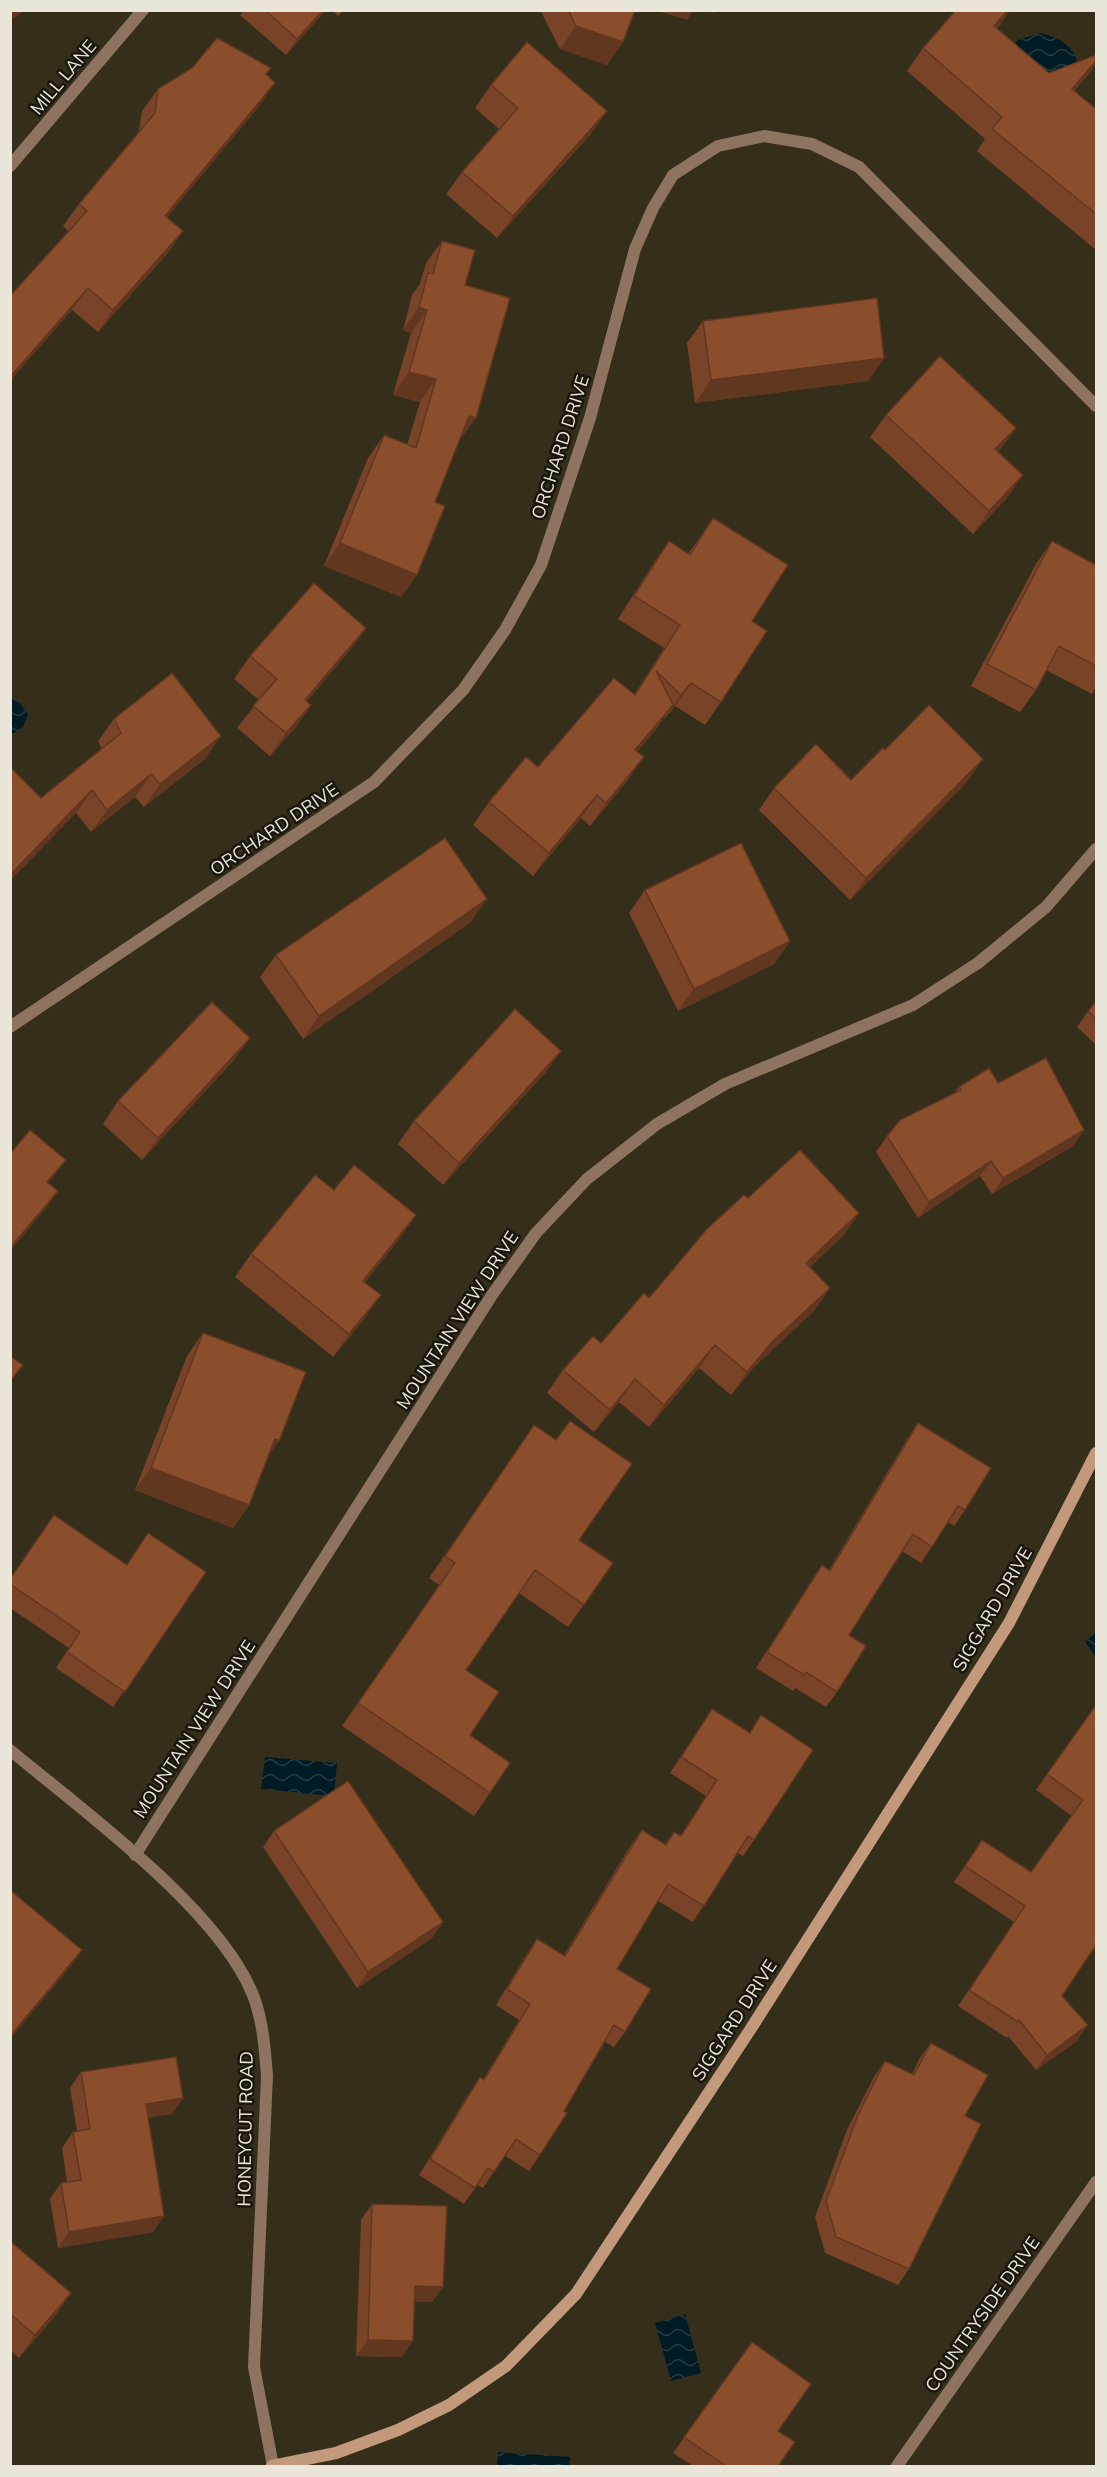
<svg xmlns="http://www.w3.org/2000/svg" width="1107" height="2477" viewBox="0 0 1107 2477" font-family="Mulish,sans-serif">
<defs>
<pattern id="water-waves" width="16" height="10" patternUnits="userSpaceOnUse" patternTransform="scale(1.5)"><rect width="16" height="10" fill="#011b24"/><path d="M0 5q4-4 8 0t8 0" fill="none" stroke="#263c43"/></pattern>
</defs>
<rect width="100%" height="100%" fill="#352e1a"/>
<g fill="url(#water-waves)">
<path d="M1040 33C1060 37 1075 47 1079 68L1067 87 1006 53 1018 40Z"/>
<path d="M11 699 20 703 28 715 23 727 11 735Z"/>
<path d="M1096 1633V1658L1085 1641Z"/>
<path d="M265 1757 337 1763 334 1796 261 1789Z"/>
<path d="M685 2314 701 2373 671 2381 655 2323Z"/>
<path d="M498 2452 570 2457 569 2466H497Z"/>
</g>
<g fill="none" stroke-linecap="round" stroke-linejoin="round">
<g stroke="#8d7360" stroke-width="12">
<path d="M10 166 143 10"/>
<path d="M10 1027 374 782 463 690 505 630 541 565 590 418 635 249 653 208 673 175 718 146 764 136 812 144 859 167 1096 406"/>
<path d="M10 1750C82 1810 219 1909 253 1995 263 2021 265 2049 267 2076L254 2367 273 2466"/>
<path d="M135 1855 492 1295 536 1233 587 1179 657 1124 725 1084 913 1005 978 963 1046 907 1096 849"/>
<path d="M897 2466 1096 2182"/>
</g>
<path stroke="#c2997b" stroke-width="12" d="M272 2466 336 2453 398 2430 449 2405 506 2366 576 2294 750 2030 1009 1623 1096 1453"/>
</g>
<g fill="#784327">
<path d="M10 10H23L18 16 10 19Z"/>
<path d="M244 10H326L286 55 240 15Z"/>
<path d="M332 10H344L338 16Z"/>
<path d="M540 10H635L623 42 607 65 560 49Z"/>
<path d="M956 10H1010L997 28 1049 73 1096 55V63L1088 75 1074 91 1096 109V250L977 151 985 139 907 71 923 48Z"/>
<path d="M271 68 266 74 259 106 167 217 183 231 167 254 98 332 72 310 69 232 63 226 79 204 139 131 142 111 158 89Z"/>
<path d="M491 85 591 134 497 238 446 194 462 172 499 129 475 108Z"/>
<path d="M442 241 465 285 460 440 435 502 417 575 401 597 324 566 368 458 384 435 407 445 420 402 393 395 411 333 403 330 412 295 420 284 426 263Z"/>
<path d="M703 321 884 358 868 381 695 403 687 343Z"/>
<path d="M886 415 1016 428 998 452 1007 498 973 534 870 437Z"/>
<path d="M713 518 752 621 721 702 705 725 675 706 665 718 664 717 657 728 637 752 628 780 590 826 581 818 533 876 473 825 489 802 538 767 634 695 664 648 618 619 653 564 669 541 688 554Z"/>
<path d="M1052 541 1096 565V687L1092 694 1046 670 1036 690 1020 712 971 686 1036 564Z"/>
<path d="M366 628 350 650 307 701 311 705 295 728 270 756 237 728 259 700 234 679 250 656Z"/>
<path d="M114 719 205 759 144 807 135 797 91 832 76 813 41 798 102 749 98 741Z"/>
<path d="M885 750 967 782 850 900 759 810 774 788 851 780Z"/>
<path d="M645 890 790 941 774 964 678 1011 629 913Z"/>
<path d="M471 922 303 1039 260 977 276 955Z"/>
<path d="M1096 1002V1045L1077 1027 1088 1011Z"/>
<path d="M561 1051 545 1073 443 1185 398 1144 414 1121Z"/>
<path d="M234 1060 142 1160 103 1124 118 1101Z"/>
<path d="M998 1083 1084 1130 1073 1146 992 1194 980 1176 918 1218 876 1152 887 1136 954 1094 959 1087Z"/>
<path d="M334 1190 416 1215 400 1238 365 1282V1318L333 1357 235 1277 251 1254Z"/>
<path d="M748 1198 859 1213 843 1236 810 1267 830 1288 814 1311 755 1366 731 1395 699 1368 649 1427 619 1402 594 1432 547 1393 563 1370 601 1343 649 1298Z"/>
<path d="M203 1333 267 1458 249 1505 233 1528 135 1490 187 1356Z"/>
<path d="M918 1423 965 1510 954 1526 948 1522 921 1563 902 1551 849 1635 837 1692 826 1707 795 1688 793 1691 756 1668 811 1581 822 1565 829 1570 907 1439Z"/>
<path d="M534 1425 579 1540 613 1563 568 1627 519 1593 466 1670 470 1735 490 1793 474 1816 342 1726 439 1585 429 1578Z"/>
<path d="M126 1564 206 1572 113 1707 56 1668 69 1648 10 1608V1579Z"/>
<path d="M1096 1705 1062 1996 1077 2041 1036 2070 1008 2036 1007 2038 958 2006 1014 1922 954 1882 982 1840 1031 1872 1072 1816 1036 1790Z"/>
<path d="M712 1709 749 1733 761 1715 754 1840 743 1856 738 1853 693 1922 658 1901 617 1969 625 2032 614 2047 605 2042 564 2111 540 2155 529 2171 505 2156 483 2188 477 2185 464 2204 419 2175 469 2093 480 2077 483 2080 519 2020 496 2005 526 1955 537 1939 564 1955 631 1845 642 1830 665 1844 674 1832 681 1836 706 1796 670 1773Z"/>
<path d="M274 1831 443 1922 432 1938 357 1988 263 1847Z"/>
<path d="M931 2043 965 2116 909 2269 898 2285 825 2253 815 2217 847 2130 874 2077 885 2061 912 2074 920 2058Z"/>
<path d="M81 2072 183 2098 172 2114 148 2117 153 2232 58 2248 50 2199 61 2183 67 2182 62 2148 73 2132 77 2131 70 2088Z"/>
<path d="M372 2204 432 2302H414L402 2357 356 2356 361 2220Z"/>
<path d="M10 2241 71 2293 55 2316 19 2358 10 2350Z"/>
<path d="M752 2342 779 2431 778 2466H693L673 2453Z"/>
</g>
<g fill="#613720">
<path d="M15 10H23L18 16 10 19V17Z"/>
<path d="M323 10H326L286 55 297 39Z"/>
<path d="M654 10H694L687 20Z"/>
<path d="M700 10H716L714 13Z"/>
<path d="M1008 10H1010L1000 25 978 48 994 26Z"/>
<path d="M576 26 623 42 607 65 560 49Z"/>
<path d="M1096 61V63L1088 75 1056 112 1072 89Z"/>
<path d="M275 83 259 106 149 239 165 216Z"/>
<path d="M607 111 591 134 497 238 513 216Z"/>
<path d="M183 231 167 254 98 332 113 310Z"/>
<path d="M88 288 72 310 10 381V377Z"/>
<path d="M419 307 427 310 411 333 403 330Z"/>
<path d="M884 358 868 381 695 403 711 380Z"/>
<path d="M409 372 436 379 420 402 393 395Z"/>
<path d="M469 416 476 418 460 440 454 438Z"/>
<path d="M1016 428 1000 450 979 472 995 449Z"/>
<path d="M1023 475 1007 498 973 534 989 511Z"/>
<path d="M340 543 417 575 401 597 324 566Z"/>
<path d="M366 628 350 650 289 722 305 700Z"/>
<path d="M691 683 675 706 665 718 681 695Z"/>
<path d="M311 705 295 728 270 756 286 733Z"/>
<path d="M673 705 657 728 619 773 635 750Z"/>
<path d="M221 736 205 759 144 807 160 784Z"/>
<path d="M644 757 628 780 590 826 606 803Z"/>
<path d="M983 759 967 782 850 900 866 878Z"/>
<path d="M151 774 135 797 91 832 107 810Z"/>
<path d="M92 790 76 813 10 881V875Z"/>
<path d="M597 795 581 818 533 876 549 853Z"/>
<path d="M487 899 471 922 303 1039 319 1016Z"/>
<path d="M790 941 774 964 678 1011 694 989Z"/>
<path d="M250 1038 234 1060 142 1160 158 1138Z"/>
<path d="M561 1051 545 1073 443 1185 459 1163Z"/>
<path d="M1084 1130 1073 1146 992 1194 1003 1178Z"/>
<path d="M66 1160 54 1176 36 1197 47 1182Z"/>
<path d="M991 1161 980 1176 918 1218 929 1202Z"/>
<path d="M58 1191 47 1207 10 1251V1248Z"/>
<path d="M859 1213 843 1236 790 1286 806 1263Z"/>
<path d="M416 1215 400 1238 347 1303 363 1281Z"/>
<path d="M830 1288 814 1311 755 1366 731 1395 747 1372 771 1343Z"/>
<path d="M381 1295 365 1318 333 1357 349 1334Z"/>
<path d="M715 1345 699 1368 649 1427 664 1405Z"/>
<path d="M635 1379 619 1402 594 1432 610 1410Z"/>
<path d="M275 1439 279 1441 263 1464Z"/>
<path d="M151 1468 249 1505 233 1528 135 1490Z"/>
<path d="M443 1922 432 1938 357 1988 368 1972Z"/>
<path d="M82 1950 71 1966 10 2039 11 2035Z"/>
<path d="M1088 2025 1077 2041 1036 2070 1047 2055Z"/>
<path d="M183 2098 172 2114 135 2119 146 2104Z"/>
<path d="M164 2216 153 2232 58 2248 69 2232Z"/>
<path d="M415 2286 443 2287 432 2302H404Z"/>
<path d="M71 2293 55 2316 19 2358 35 2335Z"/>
<path d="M368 2340 413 2341 402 2357 356 2356Z"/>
</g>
<g fill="#8b4e2d" stroke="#613720" stroke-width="1.5">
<path d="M265 10H323L297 39Z"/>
<path d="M568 10H635L623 42 576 26Z"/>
<path d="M956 10H1008L994 26 1049 73 1096 55V61L1072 89 1096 109V214L992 129 1002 117 923 48Z"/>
<path d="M217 38 271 68 266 74 275 83 165 216 183 231 113 310 88 288 10 377V296L87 211 79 204 155 113 158 89 192 68Z"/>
<path d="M527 42 607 111 513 216 462 172 518 108 491 85Z"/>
<path d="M442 241 475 250 465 285 510 298 476 418 469 416 435 502 445 506 417 575 340 543 384 435 416 448 436 379 409 372 427 310 419 307 428 273 433 274Z"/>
<path d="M877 298 884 358 711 380 703 321Z"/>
<path d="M940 356 1016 428 995 449 1023 475 989 511 886 415Z"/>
<path d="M713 518 788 565 752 621 767 631 721 702 691 683 681 695 656 671 673 705 635 750 644 757 606 803 597 795 549 853 489 802 526 757 538 767 614 678 635 695 680 625 634 596 669 541 690 555Z"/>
<path d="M1052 541 1096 565V666L1059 646 1036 690 987 664Z"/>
<path d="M314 583 366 628 305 700 311 705 286 733 253 706 277 679 250 656Z"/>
<path d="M172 673 221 736 160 784 151 774 107 810 92 790 10 875V767L41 798 121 733 114 719Z"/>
<path d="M929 705 983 759 866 878 774 788 816 744 851 780 883 748 885 750Z"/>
<path d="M445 838 487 899 319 1016 276 955Z"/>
<path d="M741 843 790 941 694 989 645 890Z"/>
<path d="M212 1002 250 1038 158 1138 118 1101Z"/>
<path d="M1096 1002V1019L1088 1011Z"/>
<path d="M515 1009 561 1051 459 1163 414 1121Z"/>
<path d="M1046 1058 1084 1130 1003 1178 991 1161 929 1202 887 1136 900 1120 961 1090 959 1087 989 1068 998 1083Z"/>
<path d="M30 1130 66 1160 47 1182 58 1191 10 1248V1154Z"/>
<path d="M800 1150 859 1213 806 1263 830 1288 771 1343 747 1372 715 1345 664 1405 635 1379 610 1410 563 1370 593 1336 601 1343 644 1293 649 1298 707 1229 744 1195 748 1198Z"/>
<path d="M354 1165 416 1215 363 1281 381 1295 349 1334 251 1254 315 1175 334 1190Z"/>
<path d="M203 1333 306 1372 279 1441 275 1439 249 1505 151 1468Z"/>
<path d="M10 1356 23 1365 10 1381Z"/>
<path d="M570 1421 632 1464 579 1540 613 1563 584 1605 535 1570 466 1670 499 1692 470 1735 510 1763 490 1793 358 1703 455 1563 445 1556 534 1425 556 1440Z"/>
<path d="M918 1423 991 1468 965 1510 958 1506 932 1547 913 1534 849 1635 866 1646 837 1692 806 1672 804 1675 767 1652 822 1565 830 1571Z"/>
<path d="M54 1515 127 1565 148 1533 206 1572 125 1692 67 1652 80 1632 10 1584V1579Z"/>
<path d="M1096 1705V1945L1062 1996 1088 2025 1047 2055 1019 2020 1018 2022 969 1990 1025 1906 965 1866 982 1840 1031 1872 1083 1800 1047 1774Z"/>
<path d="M712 1709 750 1733 761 1715 813 1750 754 1840 748 1836 704 1906 668 1884 617 1969 651 1989 625 2032 614 2025 564 2111 567 2113 540 2155 516 2139 494 2172 488 2168 475 2188 430 2159 480 2077 484 2080 530 2004 507 1989 537 1939 565 1956 642 1830 666 1845 674 1832 681 1836 717 1780 681 1757Z"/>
<path d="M348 1781 443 1922 368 1972 274 1831Z"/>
<path d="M10 1890 82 1950 11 2035H10Z"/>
<path d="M931 2043 988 2075 965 2116 981 2124 909 2269 836 2237 826 2201 858 2115 885 2061 914 2075Z"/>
<path d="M176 2057 183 2098 146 2104 164 2216 69 2232 61 2183 81 2180 73 2132 90 2129 81 2072Z"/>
<path d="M372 2204 447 2206 443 2287 415 2286 413 2341 368 2340Z"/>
<path d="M10 2241 71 2293 35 2335 10 2314Z"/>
<path d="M752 2342 811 2384 778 2431 795 2442 778 2466H726L684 2437Z"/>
</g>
<g text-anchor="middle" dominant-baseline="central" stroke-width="5" stroke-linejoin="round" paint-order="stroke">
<g font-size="18" fill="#ebe6da" stroke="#1a160e">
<text transform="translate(63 77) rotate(-50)">MILL LANE</text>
<text transform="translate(560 447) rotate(-72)">ORCHARD DRIVE</text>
<text transform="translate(274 829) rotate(-34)">ORCHARD DRIVE</text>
<text transform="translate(457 1320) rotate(-57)">MOUNTAIN VIEW DRIVE</text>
<text transform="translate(992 1609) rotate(-60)">SIGGARD DRIVE</text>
<text transform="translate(194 1729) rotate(-57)">MOUNTAIN VIEW DRIVE</text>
<text transform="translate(734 2020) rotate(-57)">SIGGARD DRIVE</text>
<text transform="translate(245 2129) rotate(-89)">HONEYCUT ROAD</text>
<text transform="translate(982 2314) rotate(-55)">COUNTRYSIDE DRIVE</text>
</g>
</g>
<rect width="1107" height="2477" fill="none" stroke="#ebe6da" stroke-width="24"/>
</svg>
